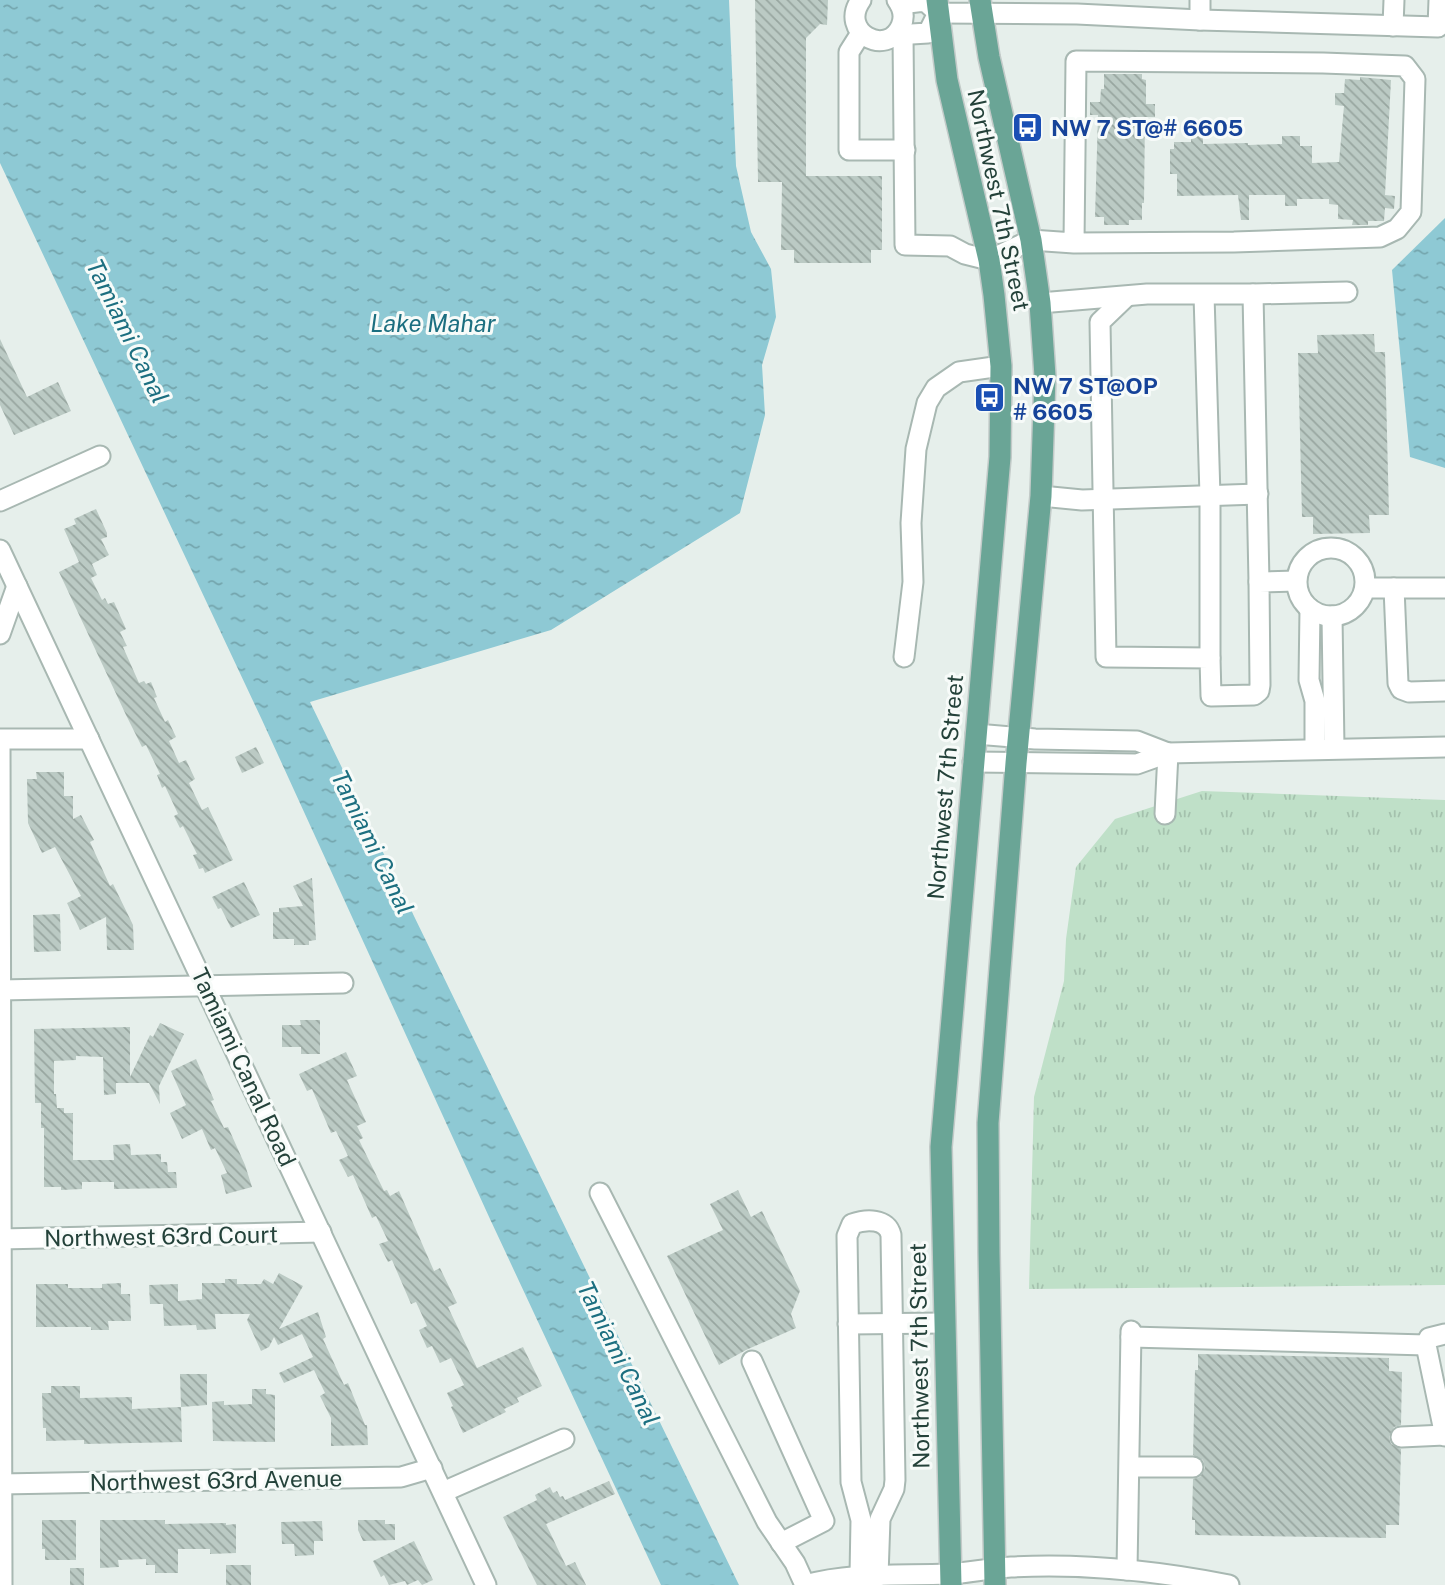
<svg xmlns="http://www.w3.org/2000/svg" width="1445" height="1585" viewBox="0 0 1445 1585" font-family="'Public Sans',sans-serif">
<defs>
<pattern id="grass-tufts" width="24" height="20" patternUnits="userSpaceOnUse" patternTransform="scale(1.75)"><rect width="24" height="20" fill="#bfe0c8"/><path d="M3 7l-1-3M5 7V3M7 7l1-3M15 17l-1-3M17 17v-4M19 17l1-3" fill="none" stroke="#a4c1ad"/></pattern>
<pattern id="water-ripples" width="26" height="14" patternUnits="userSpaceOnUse" patternTransform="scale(1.75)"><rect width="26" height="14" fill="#8ec9d4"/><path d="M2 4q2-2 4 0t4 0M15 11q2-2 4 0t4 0" fill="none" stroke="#74a5ad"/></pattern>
<pattern id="building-back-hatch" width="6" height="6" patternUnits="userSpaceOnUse" patternTransform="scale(1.75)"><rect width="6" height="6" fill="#bbcac4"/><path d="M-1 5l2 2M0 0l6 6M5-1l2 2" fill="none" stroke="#98a6a0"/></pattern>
</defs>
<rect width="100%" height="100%" fill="#e6efeb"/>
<path fill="url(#grass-tufts)" d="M1202 791 1445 800V1285L1029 1289 1034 1097 1064 981 1066 939 1076 867 1115 819Z"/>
<g fill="url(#water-ripples)">
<path d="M0 0H729L736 166 751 232 771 269 776 317 762 365 765 415 740 513 551 630 310 702 739 1585H661L490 1219 262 720 0 163Z"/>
<path d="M1445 218V468L1410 457 1392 270Z"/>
</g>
<g fill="url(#building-back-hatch)">
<path d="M755 0H828L827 25 820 24 806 38V176H882V250H871V263H794V250H781L782 182H758Z"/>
<path d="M1104 74H1142V79L1146 80V104H1155V117H1145L1144 203H1142V220H1129V225H1104V217H1095L1098 115H1090V102H1100L1101 89H1104Z"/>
<path d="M1360 77 1391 80 1385 195 1395 196 1394 209 1385 208 1384 221H1368V225H1352L1353 220 1338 219V205L1329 204V199H1297V206H1285V195H1249V220H1241L1238 195 1177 196V174H1170V149H1174V142H1191V136H1203V144L1248 143V145L1282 144V136H1300V146H1312V163L1339 162 1344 106 1335 105V93H1344L1345 79 1360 80Z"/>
<path d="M1374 334 1375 352H1385L1389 515H1369L1370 533 1313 534V517H1302L1298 353H1318L1317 335Z"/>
<path d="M0 339 27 397 58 382 71 411 14 435 0 405Z"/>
<path d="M96 509 107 533V537L101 539 109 555 92 564 97 575 91 578 102 600 105 598 108 604 114 602 126 629 120 632 127 646 123 647 139 683 144 681 146 684 151 682 157 697 154 698 165 722 168 720 176 737 169 741 179 763 186 760 195 779 189 783 202 810 208 807 233 860 205 873 203 868 199 869 193 855 197 854 183 826 180 828 174 816 178 814 165 786 162 788 157 775 160 774 146 745 142 747 126 715 59 572 79 562 64 529 76 524 74 519Z"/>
<path d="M256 747 264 763 242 773 235 757Z"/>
<path d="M36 772H64V796H73V819L81 815 94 840 90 842 110 886 113 884 133 925 134 950H107L106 917 80 930 67 903 81 896 55 847 42 853 28 823 27 779H37Z"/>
<path d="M312 878 316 940 309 941V945H294V939H273V912H279V908L303 906 293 886Z"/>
<path d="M244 882 260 915 231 928 221 908 218 909 212 897Z"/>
<path d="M60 914 61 951 34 952 33 915Z"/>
<path d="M300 1020H320V1054H301V1047H282V1025H301Z"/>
<path d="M160 1023 184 1034 159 1086 160 1104 149 1083H116V1094L104 1095 103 1057 76 1056V1060L54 1061V1094H56L57 1108H64V1113H73V1160H114L113 1145 130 1144 131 1155 161 1154V1162H167L168 1172H176L177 1188 114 1189V1182H82V1189L61 1190V1187H44V1128H41V1103H35L34 1029 130 1027V1077L150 1035 153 1037Z"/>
<path d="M346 1052 357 1076 347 1080 366 1122 357 1126 363 1138 359 1140 384 1191 387 1190 390 1196 399 1191 434 1271 440 1268 457 1303 448 1307 477 1368 523 1347 542 1386 517 1398 519 1402 504 1409 506 1412 463 1433 451 1407 453 1406 447 1393 464 1385 451 1358 440 1363 432 1346 427 1348 419 1330 427 1326 416 1302 411 1304 392 1260 388 1262 379 1244 388 1241 376 1216 372 1218 353 1175 348 1177 339 1160 348 1156 336 1131 331 1133 312 1089 307 1091 299 1074Z"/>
<path d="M196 1059 214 1100 211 1101 224 1128 228 1127 245 1165 252 1187 226 1194 221 1175 227 1173 215 1148 211 1150 202 1129 182 1139 170 1113 186 1105 171 1071Z"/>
<path d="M738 1190 751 1217 762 1211 800 1291 791 1314 796 1328 746 1350 719 1365 667 1256 723 1230 710 1204Z"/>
<path d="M279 1273 303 1286 279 1329 318 1312 326 1337 323 1339 344 1385 348 1383 365 1425H367L368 1445 331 1446V1418L320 1396 325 1393 314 1370 284 1383 279 1373 313 1357 302 1334 278 1345 274 1337 269 1347 261 1351 247 1320 250 1314H215L216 1329 197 1330 196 1325 164 1326 163 1304H150L149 1285 178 1284V1301L202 1299V1283H225V1279H237V1284H261L264 1279 273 1284Z"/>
<path d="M121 1283V1294H130L131 1321H108L109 1330H91V1327H36V1284H68V1288H102V1284Z"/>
<path d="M1198 1354 1389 1358V1371L1402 1372 1401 1425 1394 1427 1389 1437 1391 1444 1401 1449 1399 1525H1386V1538L1195 1535V1520H1192L1193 1479 1200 1477 1205 1468 1203 1460 1193 1455 1195 1370H1198Z"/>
<path d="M180 1374H207V1405L181 1407Z"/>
<path d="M51 1386H80V1398L132 1397V1409L181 1407 182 1442 84 1444V1440L46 1441V1428H43L42 1393H51Z"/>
<path d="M252 1389H266V1394L275 1395V1442L213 1441 212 1402 224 1401V1405L252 1404Z"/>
<path d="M609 1481 615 1494 546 1524 566 1566 575 1562 586 1585H537L503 1517 537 1500 535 1495 550 1487 553 1493 557 1491 560 1497 563 1496 565 1500Z"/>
<path d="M42 1520H76V1560H45V1549H42Z"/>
<path d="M100 1520H165V1524L226 1523V1525L236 1524V1553L210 1554V1549H178V1573H155V1565H146V1559L118 1560 119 1567 100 1568Z"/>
<path d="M358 1520H385V1524H395V1540L363 1541 358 1530Z"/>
<path d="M322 1521 323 1541H314V1555L295 1556 294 1544H282L281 1522Z"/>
<path d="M414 1541 433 1580 422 1585 418 1580 407 1585 405 1581 389 1585 384 1575 381 1577 373 1561Z"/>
<rect x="226" y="1565" width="25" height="20"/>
<rect x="70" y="1568" width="14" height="17"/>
</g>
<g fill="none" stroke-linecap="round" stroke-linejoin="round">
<defs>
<g id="minor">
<path d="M861 0C838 32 887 58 901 26 905 17 903 8 897 0"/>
<path d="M900 4 925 1 938 13 1077 14 1200 20 1438 27 1439 0"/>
<path d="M1200 20V0"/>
<path d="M1393 26 1394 0"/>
<path d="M861 33 849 52V150H905"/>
<path d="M903 34 905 245 950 246 965 254 989 260 1031 240 1074 243 1234 242 1380 237 1397 229 1411 212 1415 79 1405 66 1323 63 1076 61 1074 243"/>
<path d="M895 35 928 33 938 13"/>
<path d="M1253 294 1347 292"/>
<path d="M1204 295 1210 496V658"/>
<path d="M1126 297 1100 322 1106 657 1210 658 1211 696 1254 695 1259 691 1260 685 1259 582 1296 581"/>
<path d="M1040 303 1147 294H1253L1259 582"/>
<path d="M1041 496 1082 500 1258 494"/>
<path d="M0 501 100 456"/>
<circle cx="1331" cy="582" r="34"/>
<path d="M0 550 486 1585"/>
<path d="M1365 588H1445"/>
<path d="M1394 588 1398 683 1401 689 1409 692 1445 691"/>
<path d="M1310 609 1309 680 1315 701V749"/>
<path d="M1332 616 1334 748"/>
<path d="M0 634 17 586"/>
<path d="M904 657 913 582 911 523 916 449 927 403 936 388 959 372 1001 366"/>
<path d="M976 734 1035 739 1137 741 1168 753"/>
<path d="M0 739H89"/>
<path d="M0 741 2 1585"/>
<path d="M973 762 1137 764 1168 753 1445 747"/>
<path d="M1165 814 1168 753"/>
<path d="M0 990 343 983"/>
<path d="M600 1193 767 1522 795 1563 805 1585"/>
<path d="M0 1239 321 1232"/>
<path d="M848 1324 944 1323"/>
<path d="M1445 1334 1429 1338 1426 1345 1445 1436"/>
<path d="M1131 1337 1426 1345"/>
<path d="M752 1361 824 1521 781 1543"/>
<path d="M1401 1437 1445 1435"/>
<path d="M1130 1467H1193"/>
<path d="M0 1484 401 1477 432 1468"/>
<path d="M443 1492 564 1439"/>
<path d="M1127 1570 1131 1331"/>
<path d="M860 1575 861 1520 851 1482 847 1236 852 1224C866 1219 887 1218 891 1235L895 1480 894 1489 880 1519 878 1576"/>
<path d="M805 1585C852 1572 899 1576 948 1574 969 1573 990 1568 1011 1567 1084 1563 1158 1571 1229 1585"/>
</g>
<g id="major">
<path d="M937 0 947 80 989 260 994 295 1001 366 1000 457 941 1147 951 1585"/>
<path d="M980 0 989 57 1031 240 1040 303 1045 376 1041 496 1016 763 988 1123 989 1252 995 1585"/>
</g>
</defs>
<use href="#minor" stroke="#a8b8b2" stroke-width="23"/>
<use href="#major" stroke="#c2cac8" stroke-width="24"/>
<use href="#minor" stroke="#fff" stroke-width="19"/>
<use href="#major" stroke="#6aa596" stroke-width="21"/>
</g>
<defs>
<symbol id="bus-square" viewBox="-11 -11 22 22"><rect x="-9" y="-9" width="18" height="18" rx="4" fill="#1a4fb4" stroke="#f7fbf9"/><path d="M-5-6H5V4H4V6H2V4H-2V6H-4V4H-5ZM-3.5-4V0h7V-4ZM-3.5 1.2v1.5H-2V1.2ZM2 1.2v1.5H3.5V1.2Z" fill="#fff"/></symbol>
</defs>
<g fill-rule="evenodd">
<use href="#bus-square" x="1010" y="110" width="35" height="35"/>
<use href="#bus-square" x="972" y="380" width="35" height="35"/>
</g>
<g text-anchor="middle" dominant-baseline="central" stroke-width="6" stroke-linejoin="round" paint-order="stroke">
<g font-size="23" font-weight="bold" fill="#164399" stroke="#f7fbf9" text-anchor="start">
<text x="1051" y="127">NW 7 ST@# 6605</text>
<text x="1013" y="385">NW 7 ST@OP<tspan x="1013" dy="26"># 6605</tspan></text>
</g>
<g font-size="23" fill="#24423a" stroke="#f7fbf9">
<text transform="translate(999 200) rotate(78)">Northwest 7th Street</text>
<text transform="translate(945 787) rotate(-85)">Northwest 7th Street</text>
<text transform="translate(244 1067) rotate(65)">Tamiami Canal Road</text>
<text transform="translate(161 1236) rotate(-1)">Northwest 63rd Court</text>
<text transform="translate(919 1356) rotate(-91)">Northwest 7th Street</text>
<text transform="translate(216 1480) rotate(-1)">Northwest 63rd Avenue</text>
</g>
<g font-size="24" font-style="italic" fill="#1c6f80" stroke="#f7fbf9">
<text x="433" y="323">Lake Mahar</text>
<text transform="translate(128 331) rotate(64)">Tamiami Canal</text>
<text transform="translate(373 842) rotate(64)">Tamiami Canal</text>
<text transform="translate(619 1353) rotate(64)">Tamiami Canal</text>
</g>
</g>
</svg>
